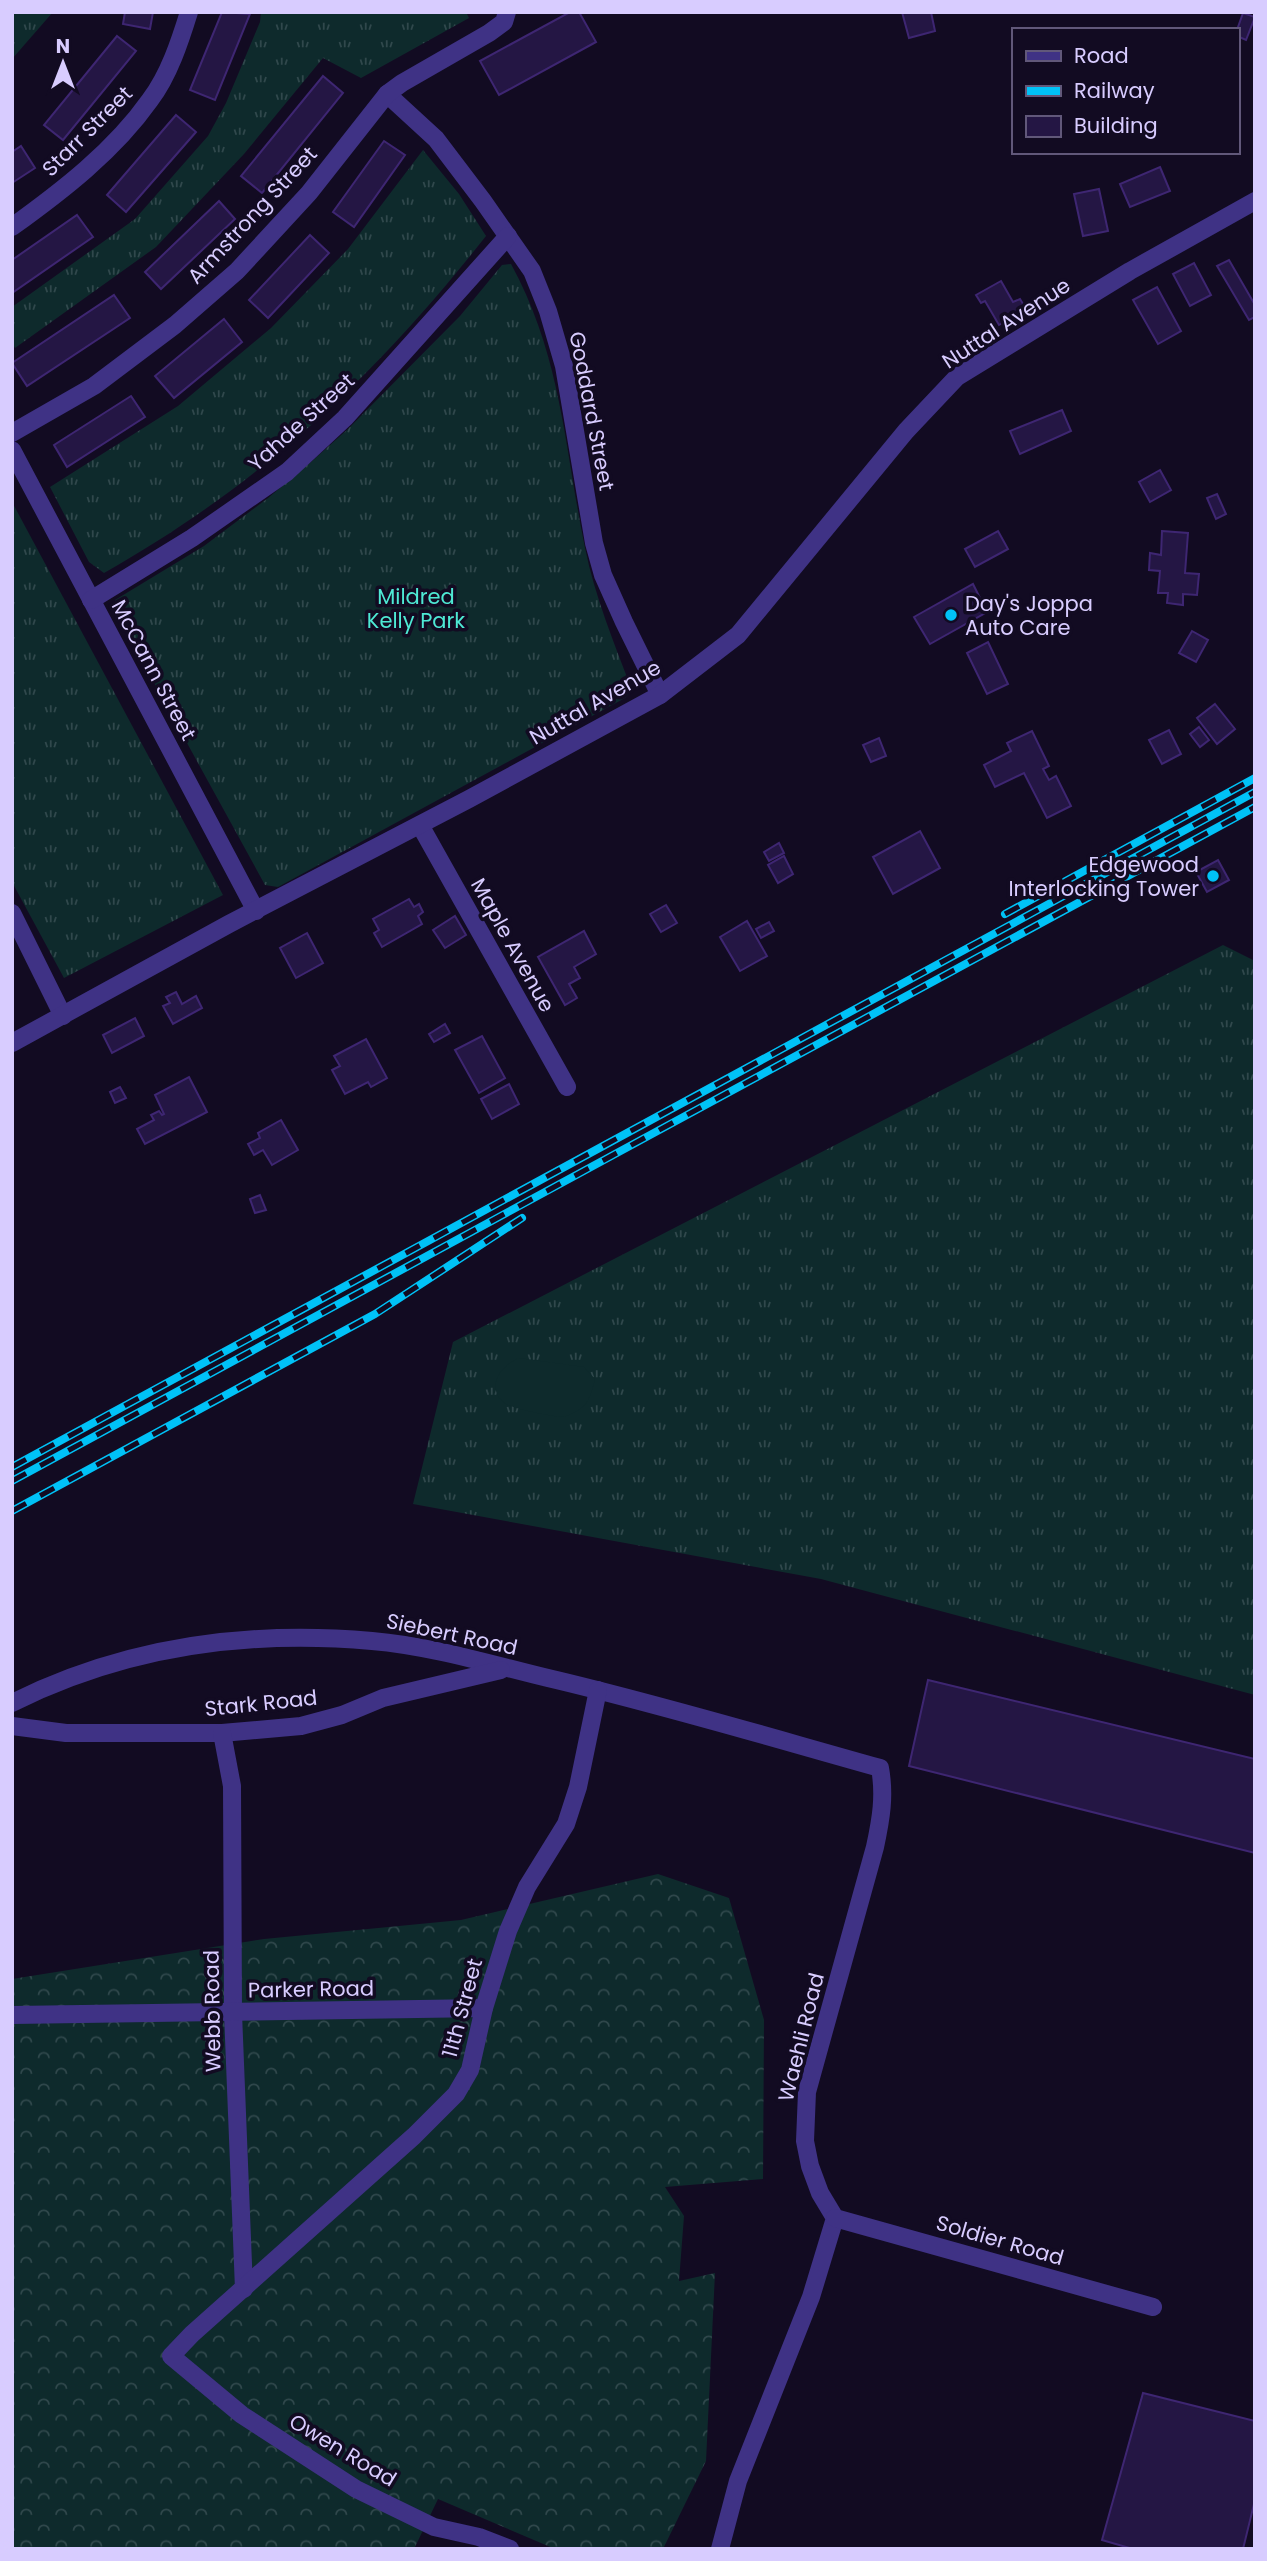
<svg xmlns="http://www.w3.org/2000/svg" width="1267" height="2561" viewBox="0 0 1267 2561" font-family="Poppins,sans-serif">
<defs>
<pattern id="grass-tufts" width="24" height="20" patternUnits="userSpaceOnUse" patternTransform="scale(1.75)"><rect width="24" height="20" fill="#0e2a2c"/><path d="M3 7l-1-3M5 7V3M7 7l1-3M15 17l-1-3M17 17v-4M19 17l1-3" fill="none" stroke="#30484c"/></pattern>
<pattern id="forest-crowns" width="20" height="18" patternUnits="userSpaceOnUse" patternTransform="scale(1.75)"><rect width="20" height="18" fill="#0e2a2c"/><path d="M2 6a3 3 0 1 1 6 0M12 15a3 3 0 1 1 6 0" fill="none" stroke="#30484c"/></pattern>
</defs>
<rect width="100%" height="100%" fill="#120b22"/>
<g fill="url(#grass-tufts)">
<path d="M12 12H53L12 59Z"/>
<path d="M261 12H466L469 18 361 78 323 58 244 154 156 247 15 348 12 343V307L135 219 208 136 226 103 260 22Z"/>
<path d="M423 150 459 194 486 236C375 377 261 484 104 573L89 562 50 487 178 406 271 328 348 249Z"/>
<path d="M511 264C562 358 564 446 585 548 595 597 614 643 632 690L625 698 278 887 265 885 114 610 115 600 204 546 268 498 311 462 348 429 460 316 502 265Z"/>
<path d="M12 502 223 895 64 978 12 882Z"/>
<path d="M1223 945 1255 961V1695L821 1579 413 1504 453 1342Z"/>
</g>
<path fill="url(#forest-crowns)" d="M658 1874 729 1898 764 2020 763 2179 665 2187 684 2216 679 2281 715 2273 706 2461 663 2549H555L438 2499 414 2549H12V1979L264 1939 461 1920Z"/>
<path fill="#0e2a2c" d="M519 1358 584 1367 595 1379C592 1390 590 1402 580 1409 576 1412 566 1417 560 1417 551 1416 513 1409 506 1404 484 1388 500 1366 519 1358Z"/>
<g fill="#241644" stroke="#3e2672" stroke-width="2">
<path d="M125 12H153L150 29 123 24Z"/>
<path d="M222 12 250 14 215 100 190 90Z"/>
<path d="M570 12H579L596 42 499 95 480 61Z"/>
<path d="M902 12H931L935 31 909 38Z"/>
<path d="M1243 13 1255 17 1246 40 1237 36V30Z"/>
<path d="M117 36 136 51 63 140 44 125Z"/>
<path d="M323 76 343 93 262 193 241 176Z"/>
<path d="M176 115 196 132 126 212 107 195Z"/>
<path d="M384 141 405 155 354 227 333 212Z"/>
<path d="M21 146 35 168 12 183V152Z"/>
<path d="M1160 167 1170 191 1130 207 1120 184Z"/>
<path d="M1099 189 1108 231 1083 236 1074 194Z"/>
<path d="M219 201 235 219 161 289 145 272Z"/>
<path d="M77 215 93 237 12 293V260Z"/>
<path d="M310 235 329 253 268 318 249 300Z"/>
<path d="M1229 260 1255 305V317L1249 320 1217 266Z"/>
<path d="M1194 263 1211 295 1190 306 1173 274Z"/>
<path d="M1001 281 1013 302 1020 299 1026 309 999 325 985 301 981 303 976 295Z"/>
<path d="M1157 287 1181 331 1158 344 1133 300Z"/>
<path d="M114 295 130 318 27 386 12 363Z"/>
<path d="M224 319 242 342 174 398 155 376Z"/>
<path d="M131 396 145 417 67 467 54 445Z"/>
<path d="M1062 410 1071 431 1020 454 1010 431Z"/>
<path d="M1160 470 1171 490 1150 502 1139 482Z"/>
<path d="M1217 494 1226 514 1216 519 1207 498Z"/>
<path d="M998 531 1008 549 975 567 965 549Z"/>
<path d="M1162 531 1188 533 1185 573 1199 574 1197 595 1183 594V605L1167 603 1168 593H1158L1160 571 1149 570 1150 553 1161 555Z"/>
<path d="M973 584 987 612 930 644 914 617Z"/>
<path d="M1192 631 1208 640 1196 662 1179 653Z"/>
<path d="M988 642 1008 684 987 694 967 653Z"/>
<path d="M1215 704 1235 729 1217 744 1197 718Z"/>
<path d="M1199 727 1209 740 1200 747 1190 734Z"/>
<path d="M1169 730 1181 754 1162 764 1149 740Z"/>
<path d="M1032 731 1049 766 1043 769 1049 780 1056 776 1071 806 1047 818 1024 773 995 787 984 765 1011 751 1007 743Z"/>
<path d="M879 738 886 756 871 762 863 745Z"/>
<path d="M920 831 940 868 893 894 873 857Z"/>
<path d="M779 843 784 853 769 861 764 852Z"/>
<path d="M784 856 793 874 778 883 768 865Z"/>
<path d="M1218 860 1229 880 1207 892 1196 872Z"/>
<path d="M409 899 414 907 419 904 423 912 418 916 422 924 382 947 374 933 379 930 373 919Z"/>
<path d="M666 905 677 923 661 932 650 914Z"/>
<path d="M455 916 466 935 445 948 433 930Z"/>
<path d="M747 921 767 956 740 971 720 937Z"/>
<path d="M769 922 774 931 761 938 756 929Z"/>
<path d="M584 931 596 954 574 967 580 978 569 984 577 998 565 1005 538 957Z"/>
<path d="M307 933 323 963 296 978 280 948Z"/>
<path d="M176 992 182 1004 196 996 202 1008 173 1024 163 1006 170 1003 166 997Z"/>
<path d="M135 1018 144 1036 112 1053 103 1035Z"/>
<path d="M445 1024 450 1033 434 1042 429 1034Z"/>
<path d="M482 1036 505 1078 479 1093 455 1050Z"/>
<path d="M366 1039 387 1078 371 1087 368 1082 345 1094 332 1070 340 1066 334 1056Z"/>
<path d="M189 1077 207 1112 145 1144 137 1129 154 1120 151 1115 159 1111 162 1115 164 1114 155 1095Z"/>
<path d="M509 1084 519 1104 492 1119 481 1099Z"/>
<path d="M120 1087 126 1098 115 1103 110 1092Z"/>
<path d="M281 1120 298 1150 272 1165 263 1150 254 1155 248 1144 260 1138 258 1133Z"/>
<path d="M260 1195 266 1210 255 1213 250 1199Z"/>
<path d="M928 1680 1255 1759V1853L909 1766Z"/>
<path d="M1143 2393 1255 2421V2500L1243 2549H1133L1102 2540Z"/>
</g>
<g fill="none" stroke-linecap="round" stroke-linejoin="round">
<g stroke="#3f3285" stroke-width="18">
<path d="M387 94 436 139 483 201 532 271 548 311 564 366 594 543 603 575 624 622 660 695"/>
<path d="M12 227C62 191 114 151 150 100 169 75 180 41 189 12"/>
<path d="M12 433 94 386 175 325 237 271 309 193 387 94 402 83 489 33 504 22 507 12"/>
<path d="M12 450 256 911"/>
<path d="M91 600 192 538 287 472 345 418 508 236"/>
<path d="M420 825 567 1087"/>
<path d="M12 913 63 1016"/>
<path d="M12 1043 229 924 469 799 660 695 738 635 906 431 957 377 1130 271 1255 201"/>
<path d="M12 1703C124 1647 248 1630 372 1641 431 1646 490 1664 548 1678 659 1704 769 1737 880 1768 885 1796 881 1819 875 1847L807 2092 805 2141 810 2166 820 2193 835 2218 811 2297 738 2481 720 2549"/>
<path d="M12 1726 66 1733H222L301 1726 342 1715 383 1698 501 1670"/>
<path d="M222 1733 232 1786 233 2013 244 2289"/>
<path d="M12 2015 484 2008"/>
<path d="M835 2218 1153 2307"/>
<path d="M510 2549 479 2537 434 2527 356 2489 242 2415 171 2356 192 2334 414 2136 456 2094 470 2070 484 2008 508 1931 527 1887 566 1824 578 1787 598 1690"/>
</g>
<defs>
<g id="rail">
<path d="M1005 914 1255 778"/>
<path d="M12 1467 1255 792"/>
<path d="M12 1481 1255 807"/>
<path d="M12 1511 375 1314 522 1218"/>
</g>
</defs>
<use href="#rail" stroke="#00c2f7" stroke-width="8"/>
<use href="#rail" stroke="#120b22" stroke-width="5" stroke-dasharray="16" stroke-linecap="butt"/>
</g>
<g fill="#00c2f7" stroke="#120b22" stroke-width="2.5">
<circle cx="951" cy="615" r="7"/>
<circle cx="1213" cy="876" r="7"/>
</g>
<g text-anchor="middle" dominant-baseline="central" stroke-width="7" stroke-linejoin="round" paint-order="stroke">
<g font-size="21" fill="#d8ccff" stroke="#120b22">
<text transform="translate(87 131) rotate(-45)">Starr Street</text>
<text transform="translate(252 215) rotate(-47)">Armstrong Street</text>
<text transform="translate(1006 323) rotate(-33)">Nuttal Avenue</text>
<text transform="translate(592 411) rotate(79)">Goddard Street</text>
<text transform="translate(301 422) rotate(-42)">Yahde Street</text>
<text transform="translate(154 670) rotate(62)">McCann Street</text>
<text transform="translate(595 702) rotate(-30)">Nuttal Avenue</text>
<text transform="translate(513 945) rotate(61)">Maple Avenue</text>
<text transform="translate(452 1634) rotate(12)">Siebert Road</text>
<text transform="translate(261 1703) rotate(-6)">Stark Road</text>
<text transform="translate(311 1989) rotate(-1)">Parker Road</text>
<text transform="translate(462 2008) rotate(-75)">11th Street</text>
<text transform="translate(212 2011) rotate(-91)">Webb Road</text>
<text transform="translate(801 2037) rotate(-76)">Waehli Road</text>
<text transform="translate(1000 2240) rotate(16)">Soldier Road</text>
<text transform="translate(343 2450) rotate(31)">Owen Road</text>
</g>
<g font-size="21" fill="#4ee9d4" stroke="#120b22">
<text x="416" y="596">Mildred<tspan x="416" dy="24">Kelly Park</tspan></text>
</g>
<g font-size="21" fill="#d8ccff" stroke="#120b22" text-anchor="start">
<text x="965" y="603">Day's Joppa<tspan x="965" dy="24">Auto Care</tspan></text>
<text x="1199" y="864" text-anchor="end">Edgewood<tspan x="1199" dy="24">Interlocking Tower</tspan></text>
</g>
</g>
<rect width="1267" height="2561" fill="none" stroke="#d8ccff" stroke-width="28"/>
<rect x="1012" y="28" width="228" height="126" fill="#120b22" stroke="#61587a" stroke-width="2"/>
<rect x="1026" y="51" width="35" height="10" fill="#3f3285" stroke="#61587a" stroke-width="2"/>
<text x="1074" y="63" font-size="21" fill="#d8ccff">Road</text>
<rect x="1026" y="86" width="35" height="10" fill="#00c2f7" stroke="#61587a" stroke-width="2"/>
<text x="1074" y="98" font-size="21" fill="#d8ccff">Railway</text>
<rect x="1026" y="116" width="35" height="21" fill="#241644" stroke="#61587a" stroke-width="2"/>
<text x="1074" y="133" font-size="21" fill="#d8ccff">Building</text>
<g transform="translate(63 63)" stroke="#120b22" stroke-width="5" paint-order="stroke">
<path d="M0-5L12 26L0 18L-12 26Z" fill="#d8ccff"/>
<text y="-10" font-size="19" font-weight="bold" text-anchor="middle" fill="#d8ccff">N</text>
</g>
</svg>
